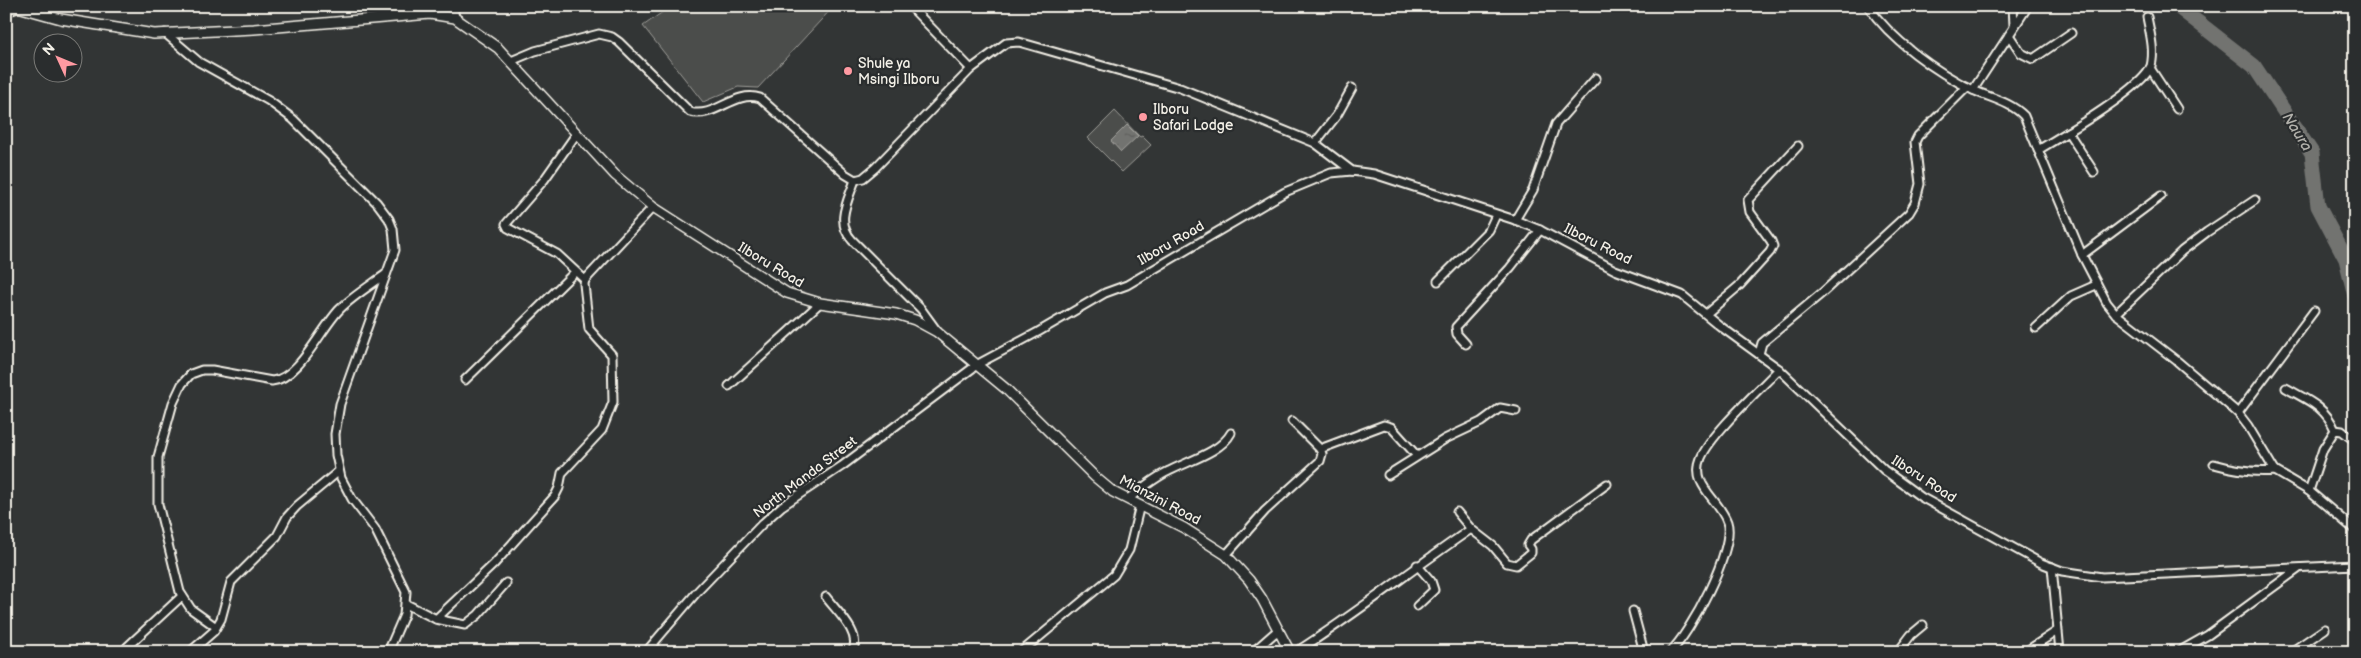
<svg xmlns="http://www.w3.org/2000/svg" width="2361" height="658" viewBox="0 0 2361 658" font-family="'Balsamiq Sans',sans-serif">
<defs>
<pattern id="water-ripples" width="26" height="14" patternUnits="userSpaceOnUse" patternTransform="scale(1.25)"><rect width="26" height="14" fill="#727370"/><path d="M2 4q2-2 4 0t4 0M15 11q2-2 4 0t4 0" fill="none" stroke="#5e5e5b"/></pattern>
</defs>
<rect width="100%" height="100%" fill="#323535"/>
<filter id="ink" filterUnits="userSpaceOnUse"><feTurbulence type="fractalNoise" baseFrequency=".02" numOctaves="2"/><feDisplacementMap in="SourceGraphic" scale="10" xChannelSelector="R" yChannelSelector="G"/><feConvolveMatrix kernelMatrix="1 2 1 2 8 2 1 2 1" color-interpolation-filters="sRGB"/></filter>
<g filter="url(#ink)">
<g fill="#4b4d4c" stroke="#a09f9a">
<path d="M671 6H834L758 88 738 87 703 102 643 26Z"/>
<path d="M1115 111 1140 137 1142 136 1151 145 1122 172 1088 138Z"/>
</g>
<path fill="url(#water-ripples)" stroke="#a6a5a0" d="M1127 125 1138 136 1121 152 1111 141Z"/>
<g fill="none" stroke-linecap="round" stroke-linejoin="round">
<path stroke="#727370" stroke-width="15" d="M2177 6 2254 66 2312 153 2318 206 2346 259 2355 296"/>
<defs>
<g id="street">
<path d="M453 6 455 18"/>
<path d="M910 6 971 69"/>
<path d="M1868 6C1891 40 1936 72 1973 90 1990 98 2011 102 2024 116L2082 255 2107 303 2116 314 2177 361 2238 413 2248 426 2275 471 2309 491 2355 530"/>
<path d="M2013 6 2014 25"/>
<path d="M6 12 18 8"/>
<path d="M165 33 199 62 269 101 293 119 377 203 389 219 393 229 395 250 340 404 335 434 336 455 341 478 352 499 375 529 406 592 404 615 388 652"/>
<path d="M2009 35 2021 53 2033 59 2071 33"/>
<path d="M511 61 535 51 599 34 612 37 619 42 690 112C715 119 734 90 760 98L845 174 855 180 863 178 875 168 971 69 1006 43 1019 42 1180 88 1315 143 1352 171"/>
<path d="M2150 68 2177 109"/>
<path d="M1973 90 2028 6"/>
<path d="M2068 132 2094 172"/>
<path d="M577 133 544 180 506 224 508 228 557 254 585 280"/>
<path d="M1315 143 1337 115 1352 88"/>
<path d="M2038 150C2060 137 2144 88 2151 66 2155 50 2150 33 2147 17"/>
<path d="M855 180C848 201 835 222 852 240L921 309 937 331"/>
<path d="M1515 220 1533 190 1556 124 1596 78"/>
<path d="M2082 255 2161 196"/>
<path d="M1438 281 1489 230 1496 215"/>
<path d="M1706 314 1740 285 1770 252 1773 246 1771 241 1750 212 1748 200 1798 146"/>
<path d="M2116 314 2182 251 2207 232 2255 200"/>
<path d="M2036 328 2071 296 2096 285"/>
<path d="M1466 344 1457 334 1456 327 1510 268 1540 230"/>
<path d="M1759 354 1762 343 1822 293 1909 213 1915 203 1920 184 1915 142 1918 136 1967 87"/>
<path d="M465 380 575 272"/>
<path d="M729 386 820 303"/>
<path d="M2286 388C2307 400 2325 406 2335 430"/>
<path d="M2238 413 2314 311"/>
<path d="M1320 449 1384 425 1391 427 1417 456"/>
<path d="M2214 464C2235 470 2253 473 2275 471"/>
<path d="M1388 475 1445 439 1481 422 1500 408 1516 411"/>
<path d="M2309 491 2323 449 2335 430 2342 431 2355 441"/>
<path d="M1128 499C1141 489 1154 478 1169 471 1188 461 1221 452 1231 433"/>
<path d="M1457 512 1471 529 1493 546 1507 563 1516 565 1531 553V549L1528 545 1531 540 1607 484"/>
<path d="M1226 555 1265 511 1320 461 1322 454 1320 449 1292 421"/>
<path d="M2052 567 2060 652"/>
<path d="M826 597C836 611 863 634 852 652"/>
<path d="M406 604 436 619 465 625 478 615 506 583"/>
<path d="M1417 606 1434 590 1431 581 1417 565"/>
<path d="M1633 611 1644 652"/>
<path d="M436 619 494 564 555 496 559 488 562 473 602 430 613 402 612 355 589 329 584 284 585 280 653 207"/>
<path d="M216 627 191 609 180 592 158 504V457L173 403 182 384 191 374 202 370H212L272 381C299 379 321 328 340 309 353 296 371 285 386 274"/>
<path d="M127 647 182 596"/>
<path d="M190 652 214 631 221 619 231 582 277 536 287 517 297 506 339 471"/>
<path d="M646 652 697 592 762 524 782 506 842 466 978 364 1038 332 1105 293 1127 285 1285 192 1331 173 1352 171 1374 174 1515 220 1540 230 1615 270 1682 295 1720 326 1779 369 1884 470 1921 497 2041 563 2062 571 2102 577 2355 565"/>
<path d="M1021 652 1114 575 1129 550 1140 505"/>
<path d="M1253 652 1278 630"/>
<path d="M1296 652C1356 614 1412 569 1471 529"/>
<path d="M1670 652C1690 634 1736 548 1727 522 1719 499 1690 485 1701 458 1711 434 1759 390 1779 369"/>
<path d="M1898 652 1911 635 1923 625"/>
<path d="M2025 652 2057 631"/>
<path d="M2178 652 2208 635 2298 569"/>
<path d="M2291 652 2325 629"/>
</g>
<path id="secondary" d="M14 6 61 19 154 34 254 29 430 14 455 18 498 48 615 175 653 207 787 293 820 303 896 314 915 320 937 332 1006 389 1095 477 1113 492 1184 528 1226 555 1249 580 1262 599 1290 652"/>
</defs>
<use href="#street" stroke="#f4f1e8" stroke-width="11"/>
<use href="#secondary" stroke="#f4f1e8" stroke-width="12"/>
<use href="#street" stroke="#2a2d2e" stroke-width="7"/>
<use href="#secondary" stroke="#2a2d2e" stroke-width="9"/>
</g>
</g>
<g fill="#ff9aa2" stroke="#2a2d2e" stroke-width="2">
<circle cx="848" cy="71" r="5"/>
<circle cx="1143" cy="117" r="5"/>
</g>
<g text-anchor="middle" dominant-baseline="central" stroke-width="4.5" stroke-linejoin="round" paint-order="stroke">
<g font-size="14" fill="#f4f1e8" stroke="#2a2d2e" text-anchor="start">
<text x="858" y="63">Shule ya<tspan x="858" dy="16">Msingi Ilboru</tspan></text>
<text x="1153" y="109">Ilboru<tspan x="1153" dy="16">Safari Lodge</tspan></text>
</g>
<g font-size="14" fill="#f4f1e8" stroke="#2a2d2e">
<text transform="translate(1171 243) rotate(-30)">Ilboru Road</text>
<text transform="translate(1598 244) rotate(27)">Ilboru Road</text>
<text transform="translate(771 265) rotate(31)">Ilboru Road</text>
<text transform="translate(805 477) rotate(-37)">North Manda Street</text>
<text transform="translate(1924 479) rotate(33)">Ilboru Road</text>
<text transform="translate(1160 500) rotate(28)">Mianzini Road</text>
</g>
<g font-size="15" font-style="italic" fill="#b3b2ac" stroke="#2a2d2e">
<text transform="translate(2297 132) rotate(58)">Naura</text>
</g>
</g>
<rect width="2361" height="658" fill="none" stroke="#2a2d2e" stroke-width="25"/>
<rect x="12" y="12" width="2336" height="633" fill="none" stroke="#f4f1e8" stroke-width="2" filter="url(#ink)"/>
<g transform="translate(58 58) rotate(314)"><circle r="24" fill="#2a2d2e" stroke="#7b7b78"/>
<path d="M0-4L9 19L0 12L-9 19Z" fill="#ff9aa2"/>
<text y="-8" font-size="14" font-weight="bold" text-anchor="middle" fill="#f4f1e8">N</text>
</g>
</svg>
